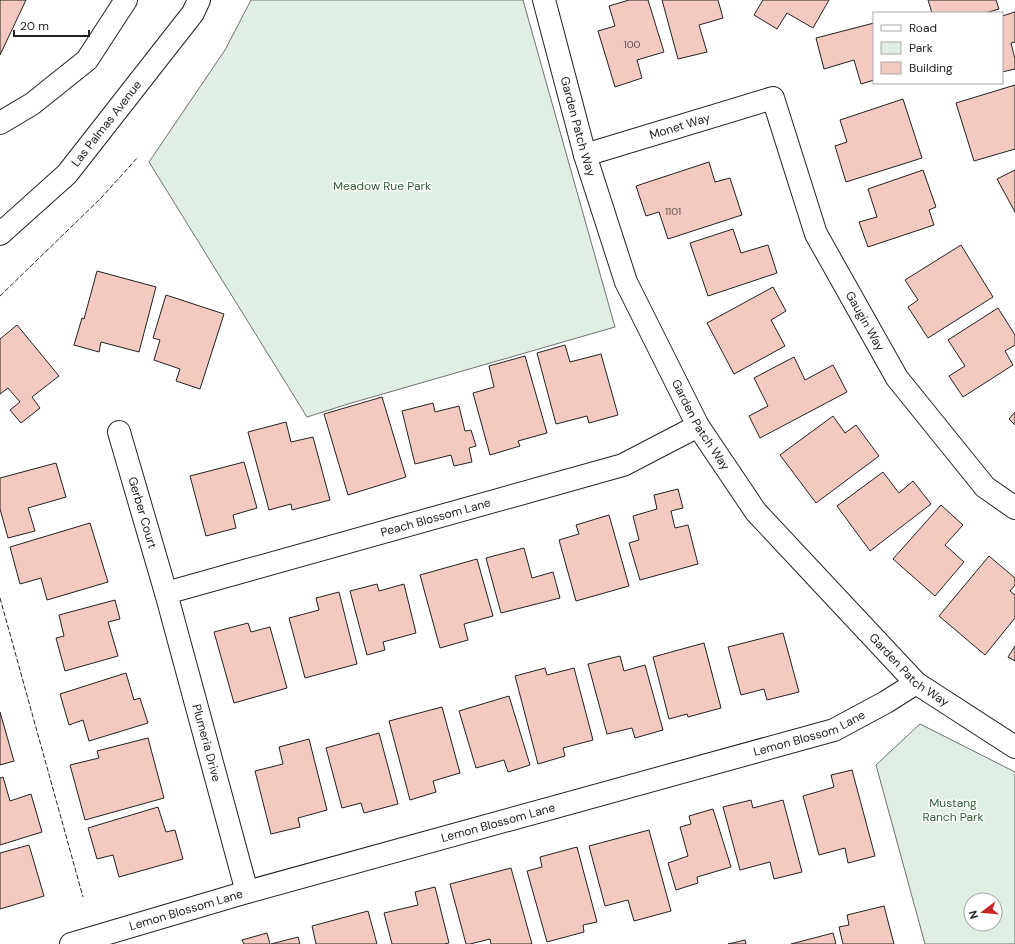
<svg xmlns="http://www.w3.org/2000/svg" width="1015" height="944" viewBox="0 0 1015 944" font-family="'DM Sans',sans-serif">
<rect width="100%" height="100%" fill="#fff"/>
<g fill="#e0efe3" stroke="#6f6f6f" fill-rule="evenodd">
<path d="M251 0H523L615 327 348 404 307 417 149 162 225 50Z"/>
<path d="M920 724 1015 772V944H925L876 765ZM971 900H995V924H971Z"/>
</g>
<g fill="#f3c9c0" stroke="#222">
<path d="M0 0H26L0 55Z"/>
<path d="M629 0H648L664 52 637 60 642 78 615 87 598 31 615 26 609 6Z"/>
<path d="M662 0H718L723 18 699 25 707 52 678 59Z"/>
<path d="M763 0H829L813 28 787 13 777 29 754 15Z"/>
<path d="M928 0H996L999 9 985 13H932Z"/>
<path d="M1015 12V42L1011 43 1015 59V69L1002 72V16Z"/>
<path d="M874 23V80L861 84 854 60 824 69 816 38Z"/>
<path d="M1015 85V149L974 161 956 103Z"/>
<path d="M903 99 922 158 846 182 835 146 847 142 840 120Z"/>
<path d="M709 162 715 182 730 178 742 215 668 239 659 212 646 216 636 186Z"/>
<path d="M923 170 936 207 929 210 934 225 868 247 859 222 877 217 868 189Z"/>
<path d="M1015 170V212L997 179Z"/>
<path d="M733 229 741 253 768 245 777 273 708 296 690 243Z"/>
<path d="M961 245 993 297 928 338 908 307 918 300 905 280Z"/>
<path d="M97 271 156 287 139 352 101 342 99 352 74 345 82 318 84 319Z"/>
<path d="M773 287 786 311 771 320 785 346 734 374 707 323Z"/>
<path d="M166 295 224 314 200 389 176 381 180 369 154 360 160 340 153 338Z"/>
<path d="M998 308 1015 335V345L1005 351 1013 365 963 397 949 376 965 366 948 340Z"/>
<path d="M17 325 59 376 32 397 40 408 21 423 10 410 20 402 8 388 0 394V339Z"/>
<path d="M565 345 570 362 601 354 618 415 589 423 587 416 556 424 537 353Z"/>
<path d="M525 356 547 433 518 441 520 446 490 455 473 393 494 387 489 366Z"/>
<path d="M794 357 805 380 833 365 847 392 760 438 749 416 768 406 754 378Z"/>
<path d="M382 397 406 477 348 495 324 414Z"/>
<path d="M433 403 435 412 459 406 465 431 471 430 476 446 469 448 472 462 454 466 451 455 415 464 402 411Z"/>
<path d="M1015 412V425L1009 419Z"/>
<path d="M833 416 845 433 856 425 879 456 816 503 780 455Z"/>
<path d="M286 422 291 442 313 437 330 500 292 510 291 504 269 510 248 432Z"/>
<path d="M244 462 257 508 233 515 236 528 206 536 190 476Z"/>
<path d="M56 463 66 497 28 508 35 531 8 538 0 509V478Z"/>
<path d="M883 472 899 493 913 481 931 504 870 551 837 506Z"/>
<path d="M678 489 683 508 671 511 675 528 688 525 698 564 640 580 629 543 639 540 633 516 657 509 654 495Z"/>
<path d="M941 505 963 525 945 545 964 562 935 596 893 559Z"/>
<path d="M609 515 629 586 576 601 559 540 579 534 576 525Z"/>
<path d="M90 523 108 582 47 600 41 578 20 584 10 547Z"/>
<path d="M524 548 532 578 553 572 560 598 501 613 486 558Z"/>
<path d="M989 556 1015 578V585L1010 591 1015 595V618L985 655 939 616Z"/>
<path d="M477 559 493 616 464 624 468 640 440 648 420 575Z"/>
<path d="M377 584 379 591 404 584 416 633 383 642 385 650 367 655 350 591Z"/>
<path d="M339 592 357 664 305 678 289 618 319 610 316 598Z"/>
<path d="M115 600 120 619 108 622 118 656 65 671 56 638 64 636 59 615Z"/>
<path d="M248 623 251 632 270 627 287 688 234 703 214 632Z"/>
<path d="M783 633 799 692 767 700 764 689 741 695 728 647Z"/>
<path d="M704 643 721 708 688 717 687 714 669 719 653 657Z"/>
<path d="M1015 646V661L1008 657Z"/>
<path d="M620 656 624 671 645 665 663 730 635 738 632 728 607 734 588 664Z"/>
<path d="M545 668 547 675 574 668 593 740 563 748 565 756 538 764 515 676Z"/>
<path d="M126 673 134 700 140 698 148 723 89 741 83 720 69 725 60 694Z"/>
<path d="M509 696 530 765 508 772 504 760 476 768 459 711Z"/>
<path d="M442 707 460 773 433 781 436 792 410 800 389 721Z"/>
<path d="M0 712 14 761 0 765Z"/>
<path d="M379 733 398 804 364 813 361 803 342 808 326 748Z"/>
<path d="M148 738 164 798 85 820 70 765 99 758 97 751Z"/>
<path d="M309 739 327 810 298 818 300 827 271 834 255 771 283 764 279 747Z"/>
<path d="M852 770 875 856 848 863 845 848 819 855 803 796 834 787 831 775Z"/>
<path d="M3 777 10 801 31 794 42 832 0 845V778Z"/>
<path d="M751 800 753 808 783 800 802 872 774 879 770 862 740 870 723 807Z"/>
<path d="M158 807 166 832 175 830 183 859 119 877 113 855 97 859 88 828Z"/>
<path d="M713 809 731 867 697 877 698 883 676 890 668 863 688 856 680 827 691 824 689 816Z"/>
<path d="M649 830 671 911 634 921 628 900 605 906 589 846Z"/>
<path d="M29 845 44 896 0 909V853Z"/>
<path d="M577 847 597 922 583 925 584 932 547 942 527 871 542 867 540 857Z"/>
<path d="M511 868 532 944H491L490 939 470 944H466L450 884Z"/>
<path d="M435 887 449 943 444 944H392L384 913 418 905 415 892Z"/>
<path d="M884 906 894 944H843L839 927 849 925 847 915Z"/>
<path d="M368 911 377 944H316L312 926Z"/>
<path d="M267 933 270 944H244L242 940Z"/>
<path d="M833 933 836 944H791Z"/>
<path d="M298 937 300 944H271Z"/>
<path d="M745 940 746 944H728Z"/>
</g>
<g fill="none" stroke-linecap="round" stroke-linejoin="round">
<defs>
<g id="minor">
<path id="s1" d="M544 0 585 155 626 282 698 426 756 512 916 683 1015 747"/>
<path d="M0 123 32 104 87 60 126 0"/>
<path id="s2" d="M585 155 773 98 816 234 897 378 985 487 1015 508"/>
<path id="s3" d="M0 234 67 174 193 13 199 0"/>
<path id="s4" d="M119 432 166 593 247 892"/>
<path id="s5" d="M166 593 623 465 698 426"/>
<path id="s6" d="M71 944 247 892 834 730 886 702 916 683"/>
</g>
</defs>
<use href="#minor" stroke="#222" stroke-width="24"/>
<use href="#minor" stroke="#fff" stroke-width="22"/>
<g stroke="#222" stroke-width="1" stroke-dasharray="5 2" stroke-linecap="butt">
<path d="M0 296 101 198 138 157"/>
<path d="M0 598 83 897"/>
</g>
</g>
<g text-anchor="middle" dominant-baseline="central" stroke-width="3" stroke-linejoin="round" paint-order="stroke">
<g font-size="10" fill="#564c4a">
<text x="632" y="44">100</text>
<text x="673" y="211">1101</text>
</g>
<g font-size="12" fill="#222" stroke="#fff">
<text stroke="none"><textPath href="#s3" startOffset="154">Las Palmas Avenue</textPath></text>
<text stroke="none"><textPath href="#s2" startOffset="99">Monet Way</textPath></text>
<text stroke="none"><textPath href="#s1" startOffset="131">Garden Patch Way</textPath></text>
<text stroke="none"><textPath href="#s2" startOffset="439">Gaugin Way</textPath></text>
<text stroke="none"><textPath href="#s1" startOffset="455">Garden Patch Way</textPath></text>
<text stroke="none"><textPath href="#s4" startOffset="84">Gerber Court</textPath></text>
<text stroke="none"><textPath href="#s5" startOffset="280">Peach Blossom Lane</textPath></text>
<text stroke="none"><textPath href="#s1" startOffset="779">Garden Patch Way</textPath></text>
<text stroke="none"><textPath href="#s6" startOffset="768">Lemon Blossom Lane</textPath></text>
<text stroke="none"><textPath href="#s4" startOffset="323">Plumeria Drive</textPath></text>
<text stroke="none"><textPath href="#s6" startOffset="444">Lemon Blossom Lane</textPath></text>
<text stroke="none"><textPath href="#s6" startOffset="120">Lemon Blossom Lane</textPath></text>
</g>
<g font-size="12" fill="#2f5e38" stroke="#fff">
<text x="382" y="186">Meadow Rue Park</text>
<text x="953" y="803">Mustang<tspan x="953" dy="14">Ranch Park</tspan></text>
</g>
</g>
<rect x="873" y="12" width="130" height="72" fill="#ffffff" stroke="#a7a7a7"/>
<rect x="881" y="25" width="20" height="6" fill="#ffffff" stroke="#a7a7a7"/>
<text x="909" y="32" font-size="12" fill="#222222">Road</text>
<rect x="881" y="42" width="20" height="12" fill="#e0efe3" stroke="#a7a7a7"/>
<text x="909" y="52" font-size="12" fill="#222222">Park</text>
<rect x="881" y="62" width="20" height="12" fill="#f3c9c0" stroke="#a7a7a7"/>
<text x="909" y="72" font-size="12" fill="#222222">Building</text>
<g transform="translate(983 912) rotate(254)"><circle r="19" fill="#ffffff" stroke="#a7a7a7"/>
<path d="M0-3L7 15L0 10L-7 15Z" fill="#c62828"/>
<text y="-6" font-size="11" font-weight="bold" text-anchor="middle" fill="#222222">N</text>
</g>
<path d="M14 30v6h75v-6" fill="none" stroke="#222222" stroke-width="2"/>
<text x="20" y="30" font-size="12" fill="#222222" stroke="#ffffff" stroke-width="3" paint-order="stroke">20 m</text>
</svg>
